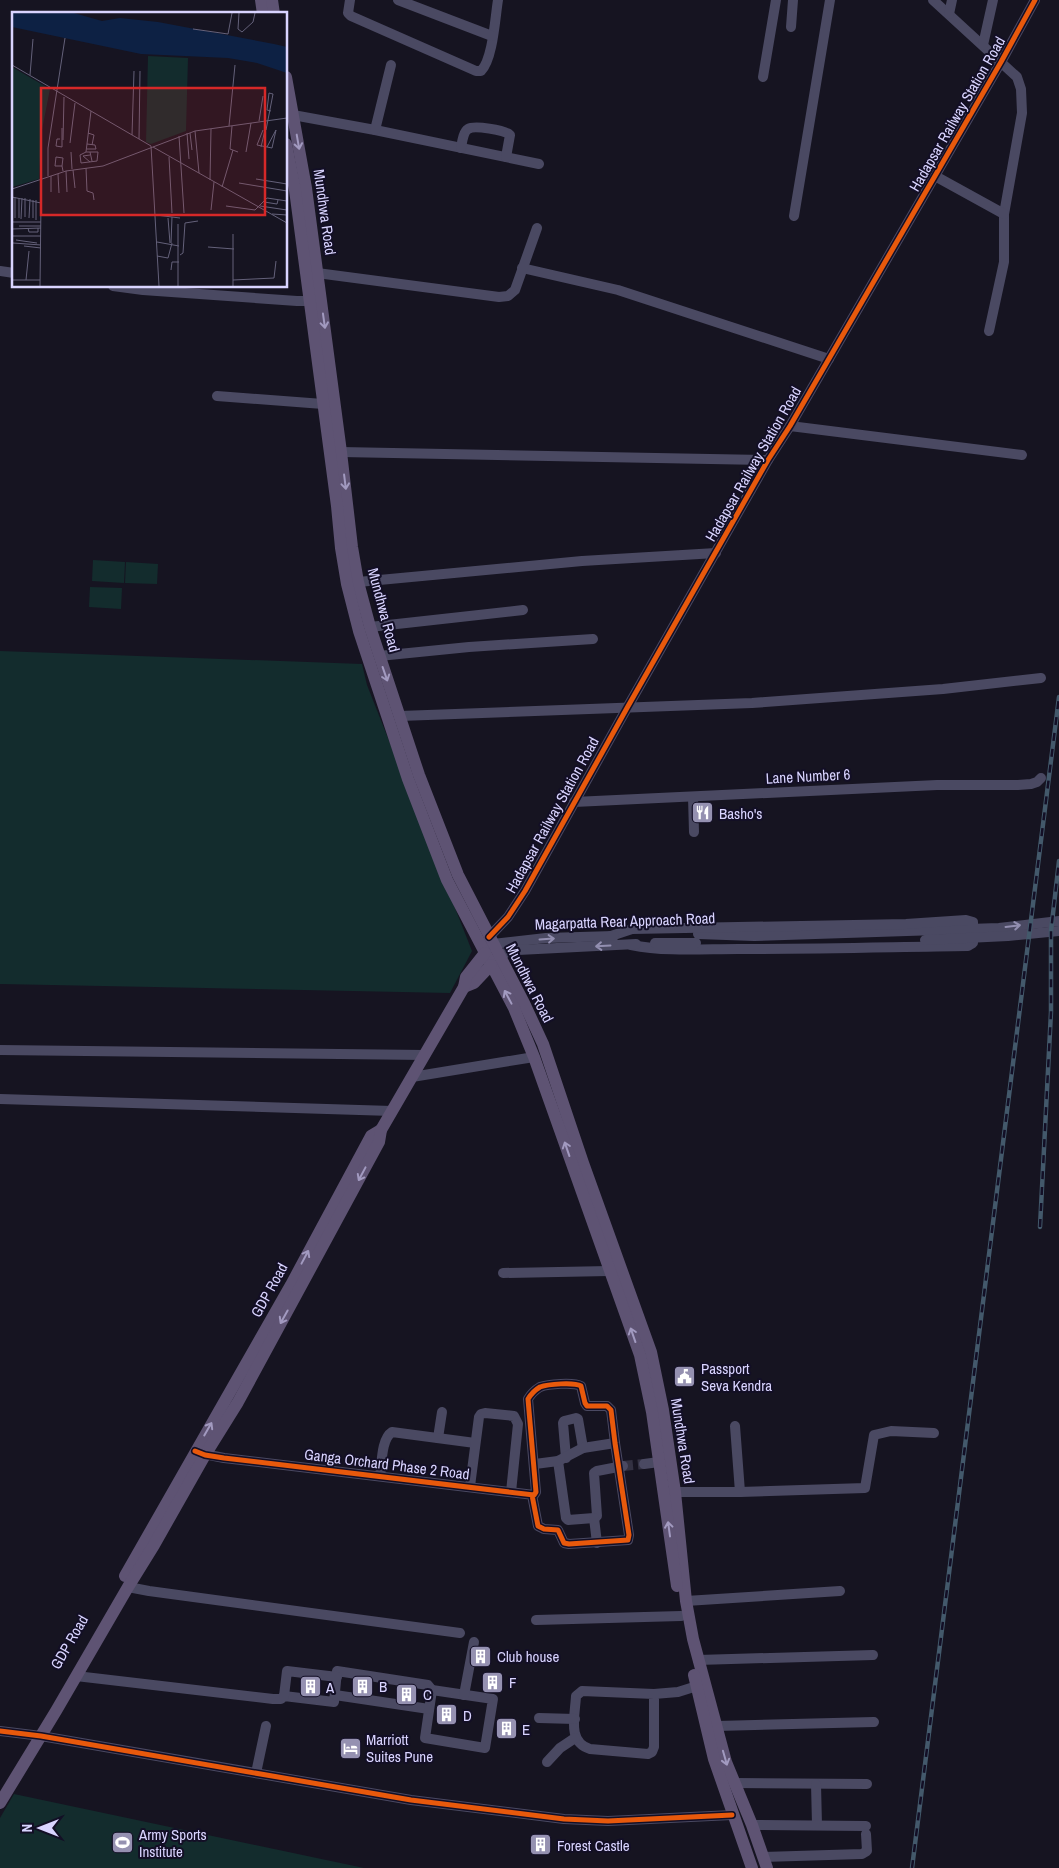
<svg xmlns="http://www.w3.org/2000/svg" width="1059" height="1868" viewBox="0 0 1059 1868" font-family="'Archivo Narrow',sans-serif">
<rect width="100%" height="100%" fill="#161421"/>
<g fill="#132c2d">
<path d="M93 560 125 562 124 583 92 581Z"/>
<path d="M126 562 158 564 157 584 125 583Z"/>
<path d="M90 587 122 588 121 609 89 607Z"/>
<path d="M0 651 362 664 367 685 472 951 450 993 0 984Z"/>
<path d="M14 1794 364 1868H0V1818Z"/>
</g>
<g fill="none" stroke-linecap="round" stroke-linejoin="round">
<path stroke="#333142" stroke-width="10" stroke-dasharray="10 5" stroke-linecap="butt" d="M623 1466 644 1464"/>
<g stroke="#4a4962" stroke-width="10">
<path d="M350 0 348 13 351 16 476 71H481C493 59 495 18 498 0"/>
<path d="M398 0 492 36"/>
<path d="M933 0 1017 77 1021 89 1022 113 1004 214V262L989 331"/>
<path d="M949 14 952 0"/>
<path d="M791 27 793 0"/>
<path d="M983 45 993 0"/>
<path d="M763 77 776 0"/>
<path d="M293 115 375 130 539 164"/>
<path d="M375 130 391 65"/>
<path d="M461 148C462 143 463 132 468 129 474 125 505 130 510 135L506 157"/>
<path d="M935 176 1004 214"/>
<path d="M794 216 830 0"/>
<path d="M522 268 618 290 829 359"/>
<path d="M0 271 14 273"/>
<path d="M317 273 499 297 508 296 515 290 537 228"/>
<path d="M113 286 143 290 297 301H317"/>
<path d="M217 396 323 404"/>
<path d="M790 426 1022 455"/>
<path d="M341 452 768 460"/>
<path d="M358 582 582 561 716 553"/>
<path d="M370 627 523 610"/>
<path d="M379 656 469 647 593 639"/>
<path d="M400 716 752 703 943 689 1041 678"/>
<path d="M693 797 694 832"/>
<path d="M574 802 937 785H1018L1031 784 1037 782 1041 778"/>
<path d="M698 934 754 936 999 928 1059 921"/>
<path d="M489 937 508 917 525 891 627 708 768 460 790 426 1001 62 1035 0"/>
<path d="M608 937 632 929 906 924 966 920 973 922V943L968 946C892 947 815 949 738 949 702 949 667 952 631 945"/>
<path d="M925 940 1008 936 1059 931"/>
<path d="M655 943H696"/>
<path d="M490 947 493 944 546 938 614 936"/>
<path d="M496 960 507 952 518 950 636 944"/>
<path d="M0 1050 425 1055"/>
<path d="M412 1077 534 1057"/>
<path d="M0 1099 392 1111"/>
<path d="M503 1273 609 1271"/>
<path d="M735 1426 740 1492"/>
<path d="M438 1438 442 1412"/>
<path d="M199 1453 224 1458 534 1495 536 1492 528 1399C531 1394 535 1390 540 1387 548 1384 574 1382 581 1386L585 1403 587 1406H607L611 1410 615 1443 629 1535 628 1540 569 1544 564 1543 558 1530 544 1529 538 1526 532 1495"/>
<path d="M566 1458 563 1423 564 1421 576 1418 578 1419 583 1448"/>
<path d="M558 1461 566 1518 568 1520 594 1518 597 1516 594 1473 597 1471 623 1466"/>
<path d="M535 1464 558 1461 583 1448 615 1443"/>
<path d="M644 1464 659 1462"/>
<path d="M380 1476C382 1464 381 1439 392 1432L475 1443"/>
<path d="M470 1486 479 1417 481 1414 485 1413 514 1416 518 1424 511 1492"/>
<path d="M669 1492H740L865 1488 874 1435 891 1431 934 1433"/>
<path d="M594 1518 597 1543"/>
<path d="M128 1587 149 1591 460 1633"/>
<path d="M686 1601 840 1591"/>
<path d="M536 1620 681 1616"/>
<path d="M698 1660 873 1655"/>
<path d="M76 1676 273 1699H281L284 1696 334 1702 337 1671 428 1685 432 1690"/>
<path d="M432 1690 493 1699 485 1748 425 1738Z"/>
<path d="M654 1694 582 1691 576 1696C575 1716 567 1742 590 1749L648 1754 652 1752 654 1747V1694L678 1692 697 1686"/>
<path d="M335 1695 429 1709"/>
<path d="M464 1695 474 1642"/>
<path d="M284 1696 287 1671 337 1677"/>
<path d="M539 1718 575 1719"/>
<path d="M717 1726 874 1722"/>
<path d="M0 1731 41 1736 411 1800 564 1819 608 1821 732 1815"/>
<path d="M547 1762 560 1748 575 1738"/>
<path d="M256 1773 266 1726"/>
<path d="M734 1783 867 1784"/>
<path d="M816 1784 817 1825"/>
<path d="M752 1825 866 1826"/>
<path d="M763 1857 862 1854 867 1851 866 1834"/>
</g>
<g stroke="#5e5373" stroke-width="12">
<path d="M261 0 263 14"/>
<path d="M272 0 274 14"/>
<path d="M286 77 306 188 341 452 352 547 358 582 370 627 419 775 458 875 524 1003 543 1044 583 1163 651 1352 663 1410 675 1492 686 1601 693 1639 726 1762 752 1825 767 1868"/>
<path d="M286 144 295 190 337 506 341 548 347 584 359 631 408 779 447 880 514 1008 534 1057 640 1355 652 1412 677 1586"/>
<path d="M464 987 474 983 491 965"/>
<path d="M125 1576 291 1285 371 1136 381 1130"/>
<path d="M694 1675 714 1759 752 1868"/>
<path d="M0 1803 56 1711 128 1587 154 1545 205 1455 238 1402 379 1142 381 1130 464 987 466 977 485 953"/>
</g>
<defs>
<g id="rail">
<path d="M1040 1227 1051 1012V931L1059 861"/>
<path d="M912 1868 1059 697"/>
</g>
</defs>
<use href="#rail" stroke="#43596b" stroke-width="4.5"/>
<use href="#rail" stroke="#130f26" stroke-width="2.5" stroke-dasharray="8" stroke-linecap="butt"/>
<defs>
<g id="cycleway">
<path d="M489 937 508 917 525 891 627 708 768 460 790 426 1001 62 1035 0"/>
<path d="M195 1451 205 1455 224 1458 534 1495 536 1492 528 1399C531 1394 535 1390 540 1387 548 1384 574 1382 581 1386L585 1403 587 1406H607L611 1410 615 1443 629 1535 628 1540 569 1544 564 1543 558 1530 544 1529 538 1526 532 1495"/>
<path d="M0 1731 41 1736 411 1800 564 1819 608 1821 732 1815"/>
</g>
</defs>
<use href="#cycleway" stroke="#130f26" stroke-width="8"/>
<use href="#cycleway" stroke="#e8590c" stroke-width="5"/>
</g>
<defs><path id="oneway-shaft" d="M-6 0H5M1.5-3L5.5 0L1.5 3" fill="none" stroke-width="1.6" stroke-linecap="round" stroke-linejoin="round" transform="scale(1.25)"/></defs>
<g stroke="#a29ac0">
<use href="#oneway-shaft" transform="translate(298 142) rotate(80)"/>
<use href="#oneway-shaft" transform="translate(324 321) rotate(82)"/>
<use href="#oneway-shaft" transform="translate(345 482) rotate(83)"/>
<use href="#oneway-shaft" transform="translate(385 674) rotate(71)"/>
<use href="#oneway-shaft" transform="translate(508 997) rotate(-118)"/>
<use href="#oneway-shaft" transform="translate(567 1149) rotate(-109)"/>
<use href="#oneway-shaft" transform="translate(362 1174) rotate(118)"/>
<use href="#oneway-shaft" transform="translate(305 1257) rotate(-62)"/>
<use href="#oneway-shaft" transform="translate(284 1317) rotate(119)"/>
<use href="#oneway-shaft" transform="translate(633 1335) rotate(-109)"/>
<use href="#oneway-shaft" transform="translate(208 1429) rotate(-60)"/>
<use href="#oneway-shaft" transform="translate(669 1529) rotate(-98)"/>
<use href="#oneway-shaft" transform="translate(725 1758) rotate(74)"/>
</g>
<g stroke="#928eb0">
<use href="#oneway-shaft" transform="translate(1013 926) rotate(-7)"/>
<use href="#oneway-shaft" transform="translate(547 939) rotate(-4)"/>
<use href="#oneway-shaft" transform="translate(603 946) rotate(177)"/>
</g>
<defs>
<symbol id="restaurant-square" viewBox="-11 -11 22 22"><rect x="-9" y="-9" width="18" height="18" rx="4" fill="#9591b1" stroke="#130f26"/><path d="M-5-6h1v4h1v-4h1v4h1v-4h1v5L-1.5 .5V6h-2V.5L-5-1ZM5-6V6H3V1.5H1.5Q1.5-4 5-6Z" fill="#fff"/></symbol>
<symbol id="civic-square" viewBox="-11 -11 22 22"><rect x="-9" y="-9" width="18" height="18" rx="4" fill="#9591b1" stroke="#130f26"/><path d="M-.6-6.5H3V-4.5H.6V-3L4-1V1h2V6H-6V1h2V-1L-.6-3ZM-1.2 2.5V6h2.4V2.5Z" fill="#fff"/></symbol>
<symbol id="building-square" viewBox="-11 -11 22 22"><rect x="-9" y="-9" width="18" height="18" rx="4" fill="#9591b1" stroke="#130f26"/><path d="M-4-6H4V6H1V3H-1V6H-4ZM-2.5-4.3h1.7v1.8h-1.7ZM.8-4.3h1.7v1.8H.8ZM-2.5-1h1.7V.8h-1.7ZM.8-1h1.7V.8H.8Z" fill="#fff"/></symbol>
<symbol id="hotel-square" viewBox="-11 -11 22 22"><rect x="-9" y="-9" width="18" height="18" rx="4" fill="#9591b1" stroke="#130f26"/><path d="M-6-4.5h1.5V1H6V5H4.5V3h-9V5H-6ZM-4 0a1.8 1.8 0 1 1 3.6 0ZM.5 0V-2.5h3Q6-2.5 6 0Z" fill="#fff"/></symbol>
<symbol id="stadium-square" viewBox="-11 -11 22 22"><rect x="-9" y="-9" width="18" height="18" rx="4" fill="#9591b1" stroke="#130f26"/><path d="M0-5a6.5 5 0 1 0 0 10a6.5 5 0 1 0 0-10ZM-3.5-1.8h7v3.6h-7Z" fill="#fff"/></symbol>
</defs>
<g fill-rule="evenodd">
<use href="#restaurant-square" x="690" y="800" width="25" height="25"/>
<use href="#civic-square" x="672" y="1364" width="25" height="25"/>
<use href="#building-square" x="468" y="1644" width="25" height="25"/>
<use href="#building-square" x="480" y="1670" width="25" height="25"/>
<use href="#building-square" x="350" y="1674" width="25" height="25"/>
<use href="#building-square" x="298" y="1674" width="25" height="25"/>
<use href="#building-square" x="394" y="1682" width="25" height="25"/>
<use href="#building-square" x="434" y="1702" width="25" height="25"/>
<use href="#building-square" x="494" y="1716" width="25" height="25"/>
<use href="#hotel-square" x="338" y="1736" width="25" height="25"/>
<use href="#stadium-square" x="110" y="1830" width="25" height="25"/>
<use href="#building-square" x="528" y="1832" width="25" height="25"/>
</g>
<g text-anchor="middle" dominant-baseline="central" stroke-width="4" stroke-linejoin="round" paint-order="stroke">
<g font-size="15" fill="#d9d4ff" stroke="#130f26">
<text transform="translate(957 114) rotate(-60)">Hadapsar Railway Station Road</text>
<text transform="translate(325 212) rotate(82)">Mundhwa Road</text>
<text transform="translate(753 464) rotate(-60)">Hadapsar Railway Station Road</text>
<text transform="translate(384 610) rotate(75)">Mundhwa Road</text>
<text transform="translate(808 776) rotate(-3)">Lane Number 6</text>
<text transform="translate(552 815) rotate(-61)">Hadapsar Railway Station Road</text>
<text transform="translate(625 921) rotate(-2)">Magarpatta Rear Approach Road</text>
<text transform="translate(530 983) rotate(63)">Mundhwa Road</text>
<text transform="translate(269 1290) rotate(-61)">GDP Road</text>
<text transform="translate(683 1441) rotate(81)">Mundhwa Road</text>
<text transform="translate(387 1464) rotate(7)">Ganga Orchard Phase 2 Road</text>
<text transform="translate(69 1642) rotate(-60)">GDP Road</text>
</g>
<g font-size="15" fill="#d9d4ff" stroke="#130f26" text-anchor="start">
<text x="719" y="813">Basho's</text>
<text x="701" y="1368">Passport<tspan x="701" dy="17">Seva Kendra</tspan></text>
<text x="497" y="1656">Club house</text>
<text x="509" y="1682">F</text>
<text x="379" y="1686">B</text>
<text x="326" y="1687">A</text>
<text x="423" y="1694">C</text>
<text x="463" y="1715">D</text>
<text x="522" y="1729">E</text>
<text x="366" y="1739">Marriott<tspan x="366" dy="17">Suites Pune</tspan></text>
<text x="139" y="1834">Army Sports<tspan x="139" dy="17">Institute</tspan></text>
<text x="557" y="1845">Forest Castle</text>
</g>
</g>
<g transform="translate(12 12)">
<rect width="275" height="275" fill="#161421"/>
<path d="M136 44 176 46 174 119 139 132 134 130ZM0 55 38 77 29 123 27 167 0 175Z" fill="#132c2d"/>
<path d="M0 1H62L90 9 108 6 146 10 262 32 275 35V61L245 51 216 46 129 42 0 15Z" fill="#0d2144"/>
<path fill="none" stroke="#64617a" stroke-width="1" d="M227 1 226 17 230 20 241 10 243 1M181 17 216 22 220 1M0 53 139 134M18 63 21 27M257 81 255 98 259 99M79 99 74 140H78L80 149M247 109 251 84M217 114 223 53M220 114 218 137 226 140M251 118 245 133 260 136 264 118M254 118 261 82 257 81M183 119 187 161M76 121 82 123 80 133M175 121 177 147M178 121 180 138M120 123 122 59M167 124 172 201M48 127H45L44 134 50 135V116M127 127 128 59M51 128 52 85M58 131 63 91M139 134 147 274M141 135 275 211M249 135 253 118M255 135 264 118M75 137H84L83 133 75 132M59 140 60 157M74 140 68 143 69 151 85 149 86 140H78M234 140 239 111M157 145 160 201M78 150 71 144 78 143M50 154 51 146 44 145 43 154H50L51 159M74 156 75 179 81 181 82 188M61 158 63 176M54 159 55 180M46 162 47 181M36 164V136L53 26M244 167 275 172M198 168 199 117M227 171 275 179M210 175 221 138M0 177 54 159 91 154 183 119 275 106M39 180V164M0 185 29 191 28 274M24 188V208M252 190 265 192 266 188M214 194 243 198 255 186 275 189M248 194 275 198M199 198 202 170M260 202 275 203M144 203 168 206M13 205V186M3 206V185M7 206V186M17 206 18 187M21 206V188M156 206 158 231M9 207 10 186M1 210H29M7 214H29M16 216 17 220H26V216M0 220V217L29 216M1 224H29M4 228 25 231M145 230 167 234M1 231 29 233M159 231 160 205M12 234 29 236M196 235 222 237M168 243 171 241 173 211 186 209M145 244 156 246 160 231M159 258 160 250H167M0 268H28M14 268 17 239M221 268 262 266 264 249M166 274V212M221 274V222"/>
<path fill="#d62828" fill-opacity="0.15" stroke="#d62828" stroke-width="2.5" d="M29 76H253V203H29Z"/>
<rect width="275" height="275" fill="none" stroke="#d9d4ff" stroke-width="2.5"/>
</g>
<g transform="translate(40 1828) rotate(270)" stroke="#130f26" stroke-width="4" paint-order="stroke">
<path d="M0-4L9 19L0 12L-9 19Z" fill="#d9d4ff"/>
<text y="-8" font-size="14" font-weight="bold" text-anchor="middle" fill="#d9d4ff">N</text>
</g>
</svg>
